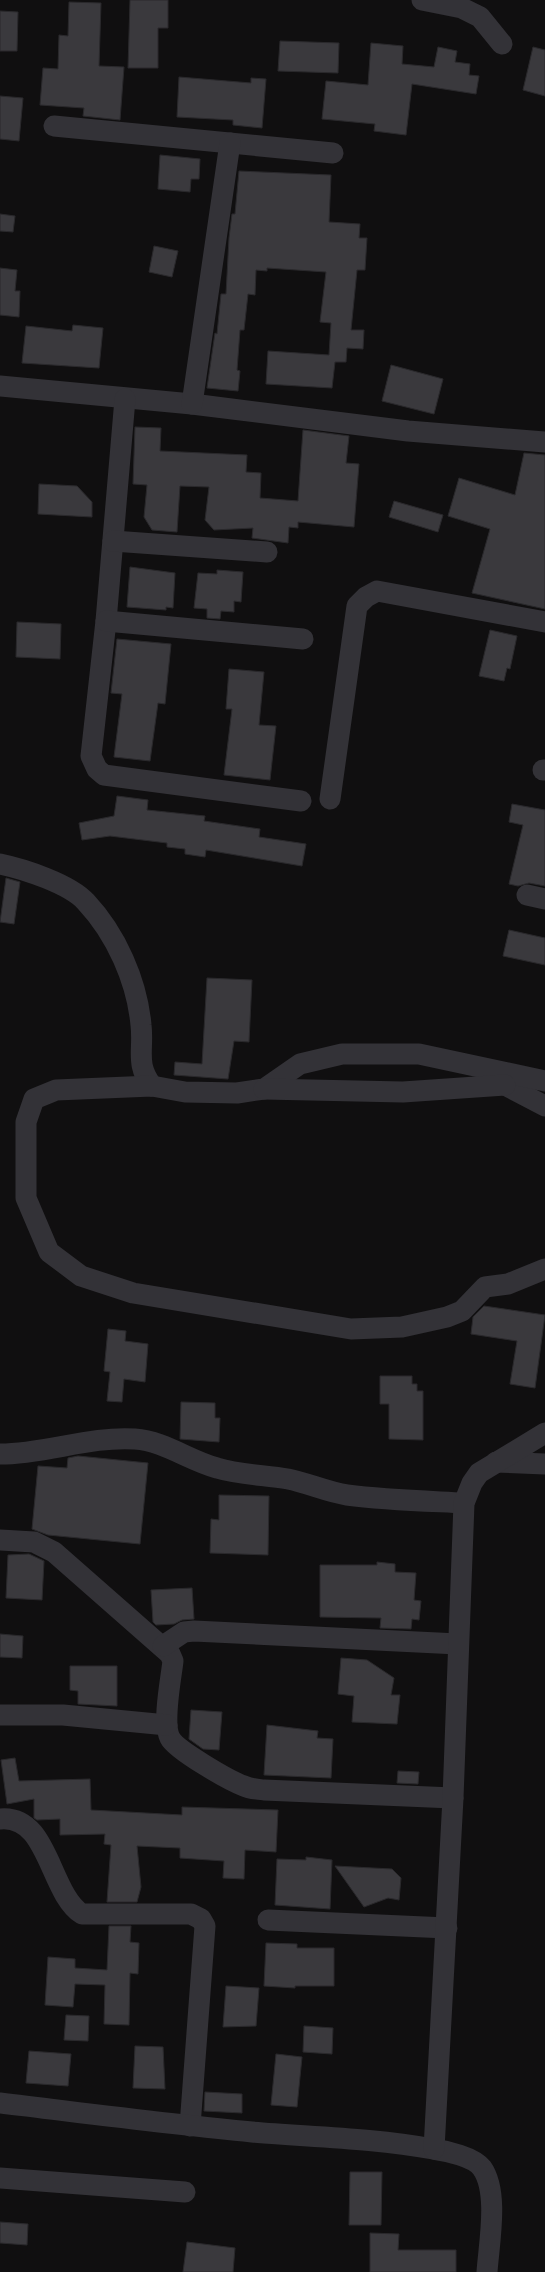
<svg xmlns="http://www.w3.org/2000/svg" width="545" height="2272" viewBox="0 0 545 2272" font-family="Figtree,sans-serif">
<rect width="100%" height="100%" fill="#100f10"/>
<g fill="#3a393d" stroke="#2a292c">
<path d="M130 0H168V28H158V68H128Z"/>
<path d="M69 2 101 3 99 66 124 67 120 120 83 116 84 108 40 105 43 68 58 69 59 35 68 36Z"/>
<path d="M0 11 18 12 17 51H0Z"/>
<path d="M280 41 339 43 338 73 278 71Z"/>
<path d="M371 43 403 46 402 64 434 67 438 47 457 51 455 62 470 64 469 75 479 76 476 94 412 84 406 135 374 131 375 124 322 119 326 81 368 85Z"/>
<path d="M533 47 545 50V96L523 90Z"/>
<path d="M179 77 251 83V78L266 79 262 128 233 125V120L177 117Z"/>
<path d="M0 96 23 98 19 141 0 139Z"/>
<path d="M160 155 200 159 199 179H191L190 192 158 189Z"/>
<path d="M239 171 331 175 329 222 360 224 359 238H367L365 270H357L351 330H364L363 349 347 348 346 362H335L332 388 266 384 268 351 329 355 331 323 320 322 326 272 267 268V271L256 270 255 295 248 294 244 330H240L237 370 240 371 238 391 207 388 215 333 217 334 221 294H226L229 238 232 214H235Z"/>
<path d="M0 214 15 216 13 232 0 231Z"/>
<path d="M154 246 178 251 172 277 149 272Z"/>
<path d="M0 268 17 270 15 291H20L19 317 0 315Z"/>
<path d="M73 325 103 328 99 368 22 363 26 326 72 331Z"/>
<path d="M391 365 443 379 434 414 382 401Z"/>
<path d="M135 427 161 428 160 451 247 455 246 472 261 473 260 498 298 501 303 430 349 436 346 463 359 464 354 527 298 522V528L289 527 288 543 252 538 253 528 214 530 205 520 209 487 180 486 177 532 152 530 144 517 147 485 133 484Z"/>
<path d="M524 453 545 455V609L472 593 490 529 448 516 459 478 515 495Z"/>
<path d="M39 484 77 486 92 502V517L38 514Z"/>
<path d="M394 501 443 515 438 532 389 517Z"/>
<path d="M130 567 175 573 173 608 166 607V610L127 607Z"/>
<path d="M217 570 243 572 241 602 234 601V612L221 611 220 619 207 618V609L194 608 198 573 217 574Z"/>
<path d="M17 622 61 624 60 659 16 657Z"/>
<path d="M490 630 517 636 510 669 507 668 504 681 479 676Z"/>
<path d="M117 639 171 644 165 704 158 703 150 761 114 757 122 694 111 693Z"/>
<path d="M229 669 264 672 259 725 276 726 270 780 224 775 232 709H226Z"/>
<path d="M117 796 148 800 147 810 205 816 204 821 260 829 259 837 306 844 302 866 206 850 205 857 185 854V849L167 847V843L110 836 82 840 79 823 114 816Z"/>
<path d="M512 804 545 810V886L529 883 518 886 509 884 523 825 509 822Z"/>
<path d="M6 878 20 882 14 924 0 922Z"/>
<path d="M509 930 545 938V965L503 956Z"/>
<path d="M207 978 252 980 249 1042 234 1041 228 1079 174 1075 175 1062 202 1064Z"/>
<path d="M484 1306 545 1315 535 1388 510 1384 517 1341 471 1334 473 1317Z"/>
<path d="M108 1329 126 1331 125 1341 148 1344 145 1382 124 1379 122 1402 107 1401 110 1372 104 1371Z"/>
<path d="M380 1376H412V1384H417V1391H423V1440L389 1439V1404H380Z"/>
<path d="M181 1402 215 1403V1418H220L219 1442 180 1439Z"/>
<path d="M78 1456 148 1463 140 1544 48 1535 32 1529 38 1466 67 1468 68 1458Z"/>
<path d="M219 1495 269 1496 268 1555 210 1553 211 1519 219 1520Z"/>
<path d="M29 1554 44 1561 42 1600 6 1598 8 1555Z"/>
<path d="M377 1562 395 1564V1572L416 1573 414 1600 421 1601 419 1620 412 1619 411 1629 380 1628 381 1618 320 1617V1565H377Z"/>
<path d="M192 1588 194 1619 182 1620 174 1624 156 1625 153 1622 151 1590Z"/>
<path d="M0 1634 23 1636 22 1658 0 1657Z"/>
<path d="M341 1658 367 1660 394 1678 391 1695H400L397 1724 352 1722 354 1696 338 1694Z"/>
<path d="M70 1666H117V1706L78 1704V1691L70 1690Z"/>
<path d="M191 1710 222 1712 219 1750 203 1749 189 1739Z"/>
<path d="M267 1725 318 1731 317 1738 333 1739 331 1778 264 1775Z"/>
<path d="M15 1758 19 1781 90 1779 91 1810 182 1815V1807L278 1810 276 1852 245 1850 244 1879 223 1878 224 1861 180 1858V1848L137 1846 141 1887 137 1902H107L111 1845 104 1844 105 1834 60 1835V1819L37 1820 34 1818V1799L7 1804 1 1760Z"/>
<path d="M398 1771 419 1772 418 1784 397 1783Z"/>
<path d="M306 1857 332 1860 330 1909 275 1905 277 1859 306 1860Z"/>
<path d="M335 1866 392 1869 401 1878 399 1900 388 1898 364 1907Z"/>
<path d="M109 1926H131L130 1942 139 1943 138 1974 130 1973 129 2025 104 2024 105 1985 75 1984 73 2007 45 2005 48 1957 75 1959V1968L107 1970Z"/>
<path d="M266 1943 297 1944V1948H334V1986H295V1988L264 1986Z"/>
<path d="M226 1986 259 1988 256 2026 223 2027Z"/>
<path d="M66 2015 89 2016 88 2041 64 2040Z"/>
<path d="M304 2026 333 2028 332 2054 303 2052Z"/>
<path d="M135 2046 163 2047 165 2089 133 2088Z"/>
<path d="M29 2051 71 2054 68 2086 26 2083Z"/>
<path d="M276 2054 302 2057 297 2107 271 2105Z"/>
<path d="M205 2092 242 2094V2113L204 2111Z"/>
<path d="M350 2172H382L381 2225H349Z"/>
<path d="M0 2222 28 2224 27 2245 0 2243Z"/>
<path d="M370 2233 399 2234 398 2250H456V2272H370Z"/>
<path d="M187 2242 235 2248 233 2272H183Z"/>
</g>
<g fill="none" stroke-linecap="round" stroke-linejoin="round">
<g stroke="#333237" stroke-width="21">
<path d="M422 0 462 8 480 17 502 44"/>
<path d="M54 126 333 153"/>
<path d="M0 386 192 404 408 431 545 442"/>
<path d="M125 399 106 621 91 756 97 769 104 775 301 801"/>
<path d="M192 404 230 143"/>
<path d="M113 541 267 552"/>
<path d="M106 621 303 639"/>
<path d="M543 770H545"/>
<path d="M330 799 357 606 366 597 377 591 545 622"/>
<path d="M0 864C24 869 70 884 86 902 116 934 137 981 141 1025 144 1050 135 1064 152 1086"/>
<path d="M527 895 545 899"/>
<path d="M495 1075 505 1085 545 1106"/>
<path d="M545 1081 419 1054H342L300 1064 264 1089 237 1093 185 1092 152 1086 56 1090 34 1099 26 1122V1198L49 1252 81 1276 133 1293 351 1329 402 1327 447 1317 462 1311 485 1287 508 1284 545 1269"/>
<path d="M264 1089 403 1092 505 1085"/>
<path d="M0 1454C46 1454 89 1436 135 1439 164 1441 190 1461 217 1468 240 1475 265 1475 288 1479 308 1483 327 1492 347 1495 386 1500 425 1501 464 1503"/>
<path d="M496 1462 545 1464"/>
<path d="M0 1540 34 1542 54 1552 170 1654 173 1661C171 1679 162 1723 170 1738 176 1750 230 1781 244 1786 250 1789 258 1789 264 1790L453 1798"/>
<path d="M163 1646 184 1632 194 1631 458 1644"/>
<path d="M0 1715H63L167 1725"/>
<path d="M0 1819C49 1814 49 1893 82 1914H191L201 1919 205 1926 190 2126"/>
<path d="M268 1920 447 1928"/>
<path d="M0 2103C84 2113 168 2124 252 2132 312 2137 374 2138 433 2149 447 2151 474 2157 482 2168 499 2192 489 2243 487 2272"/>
<path d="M434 2149 453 1798 464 1503 472 1483 479 1473 545 1433"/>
<path d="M0 2178 185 2192"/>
</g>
</g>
</svg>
